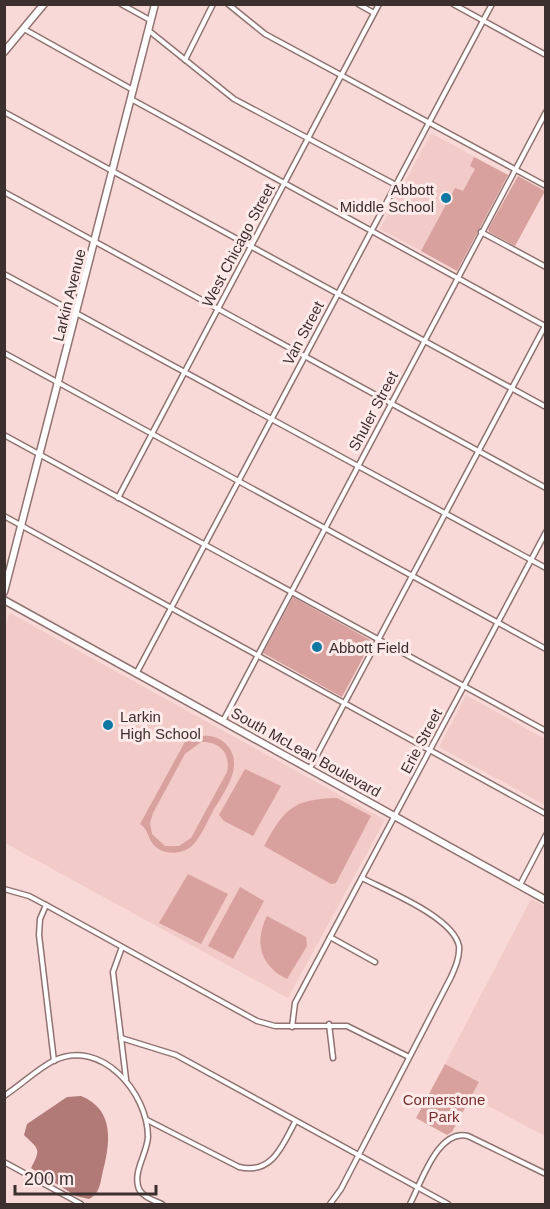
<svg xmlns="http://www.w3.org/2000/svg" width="550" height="1209" viewBox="0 0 550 1209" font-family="Helvetica,sans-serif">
<rect width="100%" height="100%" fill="#f9d9d7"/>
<g fill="#f2cac8">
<path d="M431 133 508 175 457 270 380 229Z"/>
<path d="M10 613 385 820 288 998 5 843 4 629Z"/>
<path d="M466 695 545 739V805L439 747Z"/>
<path d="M531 899 545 906V1136L471 1097 479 1082 445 1064Z"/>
</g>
<g fill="#d8a19e" fill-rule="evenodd">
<path d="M474 157 508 175 457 271 421 251 455 188 463 191 475 169 470 166Z"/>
<path d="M518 176 545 191 515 246 489 232 488 229Z"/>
<path d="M293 597 372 641 342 697 263 653Z"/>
<path d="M200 736C210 735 219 737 226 744 246 765 224 792 213 811 207 822 201 837 192 846 185 852 175 854 166 852 146 847 151 830 140 824L186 740ZM201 742C220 741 231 754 227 772L191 838 179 846H165L152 834 150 823 153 813 185 754Z"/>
<path d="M245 769 281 786 253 836 224 821 219 815Z"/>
<path d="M337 798 371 816 336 883 331 884 264 846C284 809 293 799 337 798Z"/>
<path d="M188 874 228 894 201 944 159 923Z"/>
<path d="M240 887 264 901 233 959 208 946Z"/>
<path d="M267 916 306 937 307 946 287 979C260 966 254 942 267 916Z"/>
<path d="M445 1064 479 1082 452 1132 447 1135 416 1118Z"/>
</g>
<path fill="#b27a77" d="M81 1096C116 1110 110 1145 102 1175 100 1185 99 1194 89 1199L76 1196 31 1168C42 1148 38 1149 24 1135L27 1124 67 1097Z"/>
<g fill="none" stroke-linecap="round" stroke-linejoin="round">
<defs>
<g id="street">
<path d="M121 4 150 20"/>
<path d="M228 4 265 34 546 186"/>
<path d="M358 4 374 13"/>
<path d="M453 4 546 55"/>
<path d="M24 29 133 90"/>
<path d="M148 30 234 99 396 185"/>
<path d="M185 60 213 4"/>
<path d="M131 99 545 326"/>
<path d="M4 112 546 407"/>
<path d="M4 192 546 488"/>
<path d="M481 232 546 267"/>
<path d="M4 274 546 568"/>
<path d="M4 353 546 649"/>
<path d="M4 435 546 731"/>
<path d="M118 498 379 4"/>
<path d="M4 516 546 814"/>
<path d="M136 674 492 4"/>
<path d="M223 721 546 112"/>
<path d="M310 768 546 324"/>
<path d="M520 885 546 835"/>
<path d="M4 889 29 896 46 905 257 1021 275 1026H347L409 1057"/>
<path d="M46 905 40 919 39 935 54 1061"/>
<path d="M330 937 375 962"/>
<path d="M122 947 113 972 126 1079"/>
<path d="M329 1024 333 1058"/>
<path d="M292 1027 295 1003 546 532"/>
<path d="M121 1038 176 1055 448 1204"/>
<path d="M4 1096C21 1085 36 1070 53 1061 101 1037 148 1093 148 1137 147 1153 134 1170 138 1186 140 1196 153 1200 162 1204"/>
<path d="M147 1120 239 1167C272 1175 282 1146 295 1122"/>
<path d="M4 1162 81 1204"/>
<path d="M330 1204 341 1189 451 977C455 968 460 957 459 946 453 917 387 891 362 878"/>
<path d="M410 1204C421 1183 438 1128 468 1136L546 1174"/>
</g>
<g id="secondary">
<path d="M4 52 44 4"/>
<path d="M4 592 155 4"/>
<path d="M4 600 546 900"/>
</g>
</defs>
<use href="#street" stroke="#907371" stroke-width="7"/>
<use href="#secondary" stroke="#907371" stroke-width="9"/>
<use href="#street" stroke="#fff" stroke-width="4"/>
<use href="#secondary" stroke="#fff" stroke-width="6"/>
</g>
<g fill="#0e78a3" stroke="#feeae8" stroke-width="2">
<circle cx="446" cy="198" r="6"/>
<circle cx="317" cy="647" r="6"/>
<circle cx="108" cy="725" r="6"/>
</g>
<g text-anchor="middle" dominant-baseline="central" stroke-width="6" stroke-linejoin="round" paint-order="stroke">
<g font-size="15" fill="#3c302f" stroke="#feeae8" text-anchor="start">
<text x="434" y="189" text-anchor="end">Abbott<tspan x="434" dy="17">Middle School</tspan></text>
<text x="329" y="647">Abbott Field</text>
<text x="120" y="716">Larkin<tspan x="120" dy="17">High School</tspan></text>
</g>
<g font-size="15" fill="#3c302f" stroke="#feeae8">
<text transform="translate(238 245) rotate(-62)">West Chicago Street</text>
<text transform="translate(69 295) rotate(-76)">Larkin Avenue</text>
<text transform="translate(303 333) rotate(-62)">Van Street</text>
<text transform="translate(373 411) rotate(-62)">Shuler Street</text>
<text transform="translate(421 741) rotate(-62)">Erie Street</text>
<text transform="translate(306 752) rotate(29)">South McLean Boulevard</text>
</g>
<g font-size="15" fill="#762f2e" stroke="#feeae8">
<text x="444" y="1099">Cornerstone<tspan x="444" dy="17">Park</tspan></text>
</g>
</g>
<rect width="550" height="1209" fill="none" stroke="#3c302f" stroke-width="12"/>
<path d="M15 1185v9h141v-9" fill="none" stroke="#3c302f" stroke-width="3"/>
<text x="24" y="1185" font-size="18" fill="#3c302f" stroke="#feeae8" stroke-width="4.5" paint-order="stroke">200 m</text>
</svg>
